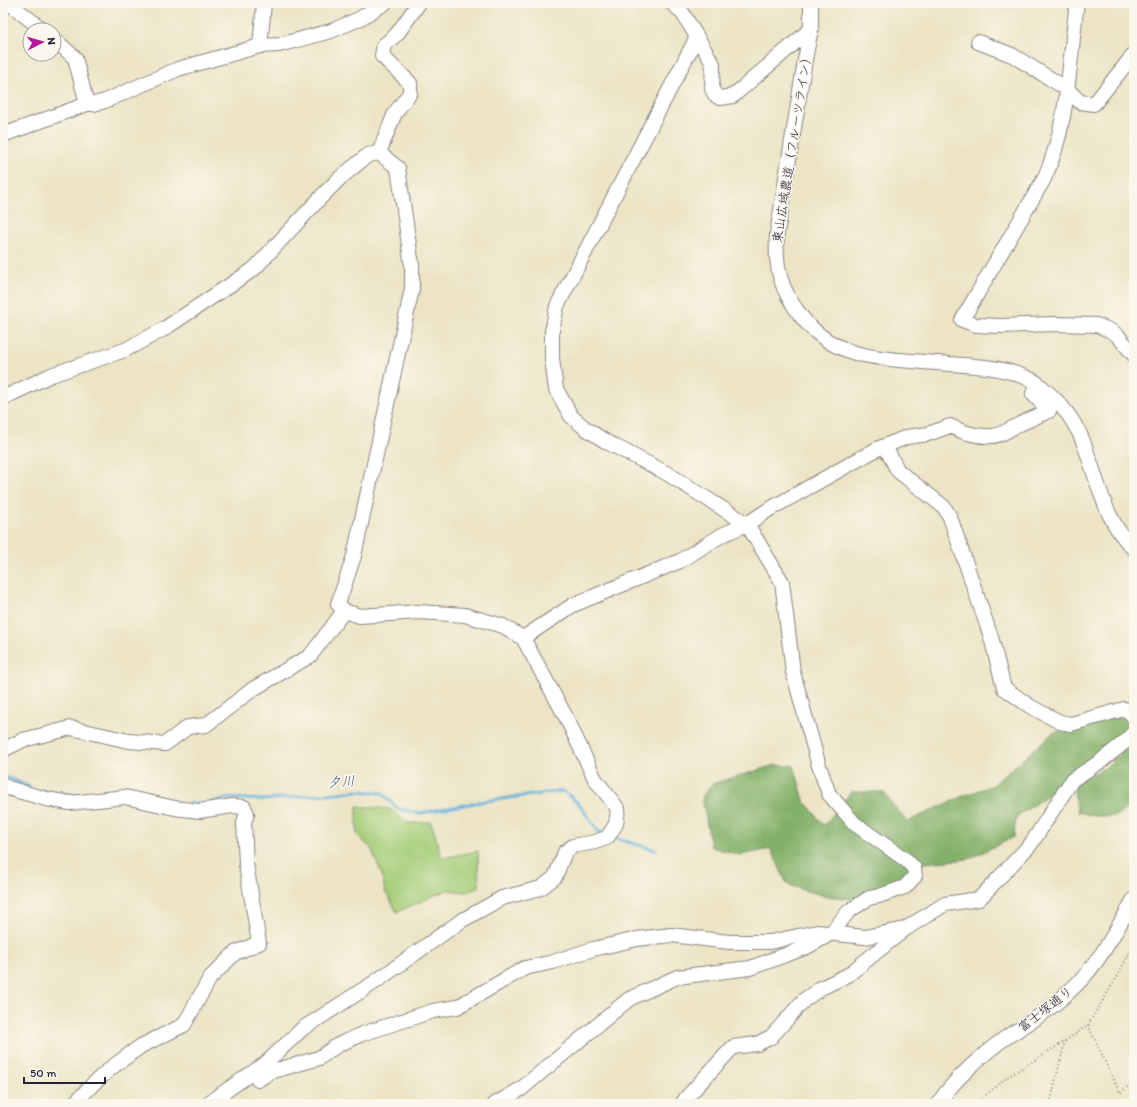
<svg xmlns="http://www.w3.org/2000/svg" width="1137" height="1107" viewBox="0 0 1137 1107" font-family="Itim,'Klee One',sans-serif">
<rect width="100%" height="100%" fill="#fbf7ec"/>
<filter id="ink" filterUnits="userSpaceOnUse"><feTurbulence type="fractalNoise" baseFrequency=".025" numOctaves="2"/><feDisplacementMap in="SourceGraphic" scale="8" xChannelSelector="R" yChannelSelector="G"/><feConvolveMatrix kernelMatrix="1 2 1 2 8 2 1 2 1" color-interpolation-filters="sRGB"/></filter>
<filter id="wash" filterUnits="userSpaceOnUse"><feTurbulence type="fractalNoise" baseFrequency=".012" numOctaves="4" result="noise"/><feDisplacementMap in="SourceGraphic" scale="16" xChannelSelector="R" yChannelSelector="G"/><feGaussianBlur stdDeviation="0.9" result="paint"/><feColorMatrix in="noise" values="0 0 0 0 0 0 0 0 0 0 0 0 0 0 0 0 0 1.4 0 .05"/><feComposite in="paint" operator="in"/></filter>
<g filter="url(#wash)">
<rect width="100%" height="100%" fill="#ece4c4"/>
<path fill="#a5ce79" stroke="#64785a" d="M357 806 390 809 407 823 431 822 442 858 478 851 479 888 466 892 447 890 397 912 385 891 381 872 371 848 357 835Z"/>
<g fill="#84b169" stroke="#536a52">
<path d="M1127 717V730L1114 744 1076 769 1050 793 1016 817 1014 837 969 859 924 863 890 887 851 899 826 896 803 890 787 884 771 849 740 855 711 847 702 797 712 784 775 765 794 766 804 800 824 826 851 792H883L907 822 963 796 993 785 1053 733 1108 718Z"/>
<path d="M1134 739V803L1117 816H1095L1078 812 1074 791 1077 781 1105 768Z"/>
</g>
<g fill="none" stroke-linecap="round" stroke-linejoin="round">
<g stroke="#60b1db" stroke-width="3">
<path d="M3 776 30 787"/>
<path d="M43 791 55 793"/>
<path d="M60 794 81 795"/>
<path d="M189 803 203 804"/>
<path d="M209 803 231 798 262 800 359 791 382 793 398 809 420 813 486 801 563 791 578 803 598 831 605 834"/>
<path d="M611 837 656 850"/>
</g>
</g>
</g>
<g filter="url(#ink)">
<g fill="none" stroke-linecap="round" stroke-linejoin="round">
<defs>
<g id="minor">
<path d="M9 3 43 30"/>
<path d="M672 3 682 12 713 64 712 89 715 95 720 98 733 96 811 29"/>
<path d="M811 3V29L805 60 777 234C775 268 780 289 801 316 830 354 868 358 912 361 933 363 954 364 975 366 993 367 1008 370 1025 377 1029 379 1035 381 1038 384 1053 396 1067 410 1076 427 1082 436 1085 447 1089 458 1100 490 1108 525 1134 549"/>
<path d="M1077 3C1069 61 1069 125 1044 179L962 320 976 325 1000 326 1054 324 1097 325 1113 332 1118 336 1134 355"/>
<path d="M54 39 75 58 87 104"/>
<path d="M978 42 1012 55 1067 89 1080 102 1094 104 1134 54"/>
<path d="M260 46 264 3"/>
<path d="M3 135 87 104H94L105 101 178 69 260 46 279 45 331 31 359 19 385 3"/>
<path d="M379 153 395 113 410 93V83L382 56 384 45 397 34 419 3"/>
<path d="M3 398 51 375 125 350 164 329 254 269 323 195 340 178 368 155 379 153 398 168 412 266V289L354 556 338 604 344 611 360 616 419 612 465 615 503 626 523 638 567 719 595 779 618 809 616 824 607 838 595 842 573 846 565 852 555 877 541 888 502 898 461 921 375 982 302 1029 265 1064 211 1101 210 1104"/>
<path d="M885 446 898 471 944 507 950 517 991 637 1004 688 1031 707 1060 722 1071 724 1124 709 1130 712 1134 718"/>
<path d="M523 638 573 605 680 561 722 535 747 524 768 510 877 449 907 437 928 434 950 426C962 432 978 437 992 436 1001 436 1009 429 1018 425 1028 420 1038 416 1049 411L1033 394 1039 385"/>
<path d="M3 750 23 740 71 728 129 741 165 744 188 727 206 725 253 689 310 656 344 611"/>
<path d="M3 785 8 788 46 799 70 803 125 797 175 808 199 811 233 806 244 807 247 814 244 822 246 864 259 943 235 953 210 978 184 1025 141 1046 111 1068 92 1085 74 1104"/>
<path d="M258 1080 270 1072 319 1058 338 1045 362 1034 433 1011 457 1007 525 968 553 962 593 949 637 939 671 935 729 942H770L817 932 865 937 905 929"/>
<path d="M495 1104 521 1089 629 999 677 977 750 968 807 947 830 934 849 911 869 898 879 896 905 887 915 876 914 868 906 860 855 824 829 794 819 766 793 672 782 582 747 524 668 474 605 441 585 428 571 416 556 389 554 375 552 358V331L557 306 697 37"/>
<path d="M682 1104 687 1097 733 1047 757 1044 771 1037 804 1000 821 988 848 975 905 929 945 904 979 899 1031 844 1072 780 1101 761 1126 741 1134 732"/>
<path d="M938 1104C952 1081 985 1052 1008 1036 1023 1027 1038 1018 1051 1007 1062 999 1073 988 1083 978 1102 957 1120 924 1134 899"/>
</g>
</defs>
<use href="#minor" stroke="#878380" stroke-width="16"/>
<g stroke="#878380" stroke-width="2" stroke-dasharray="1 3" stroke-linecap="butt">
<path d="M1088 1025 1120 1093 1134 1082"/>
<path d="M979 1104 980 1100 1006 1078 1065 1041 1088 1025 1117 977 1134 944"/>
<path d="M1050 1104 1065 1041"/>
</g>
<use href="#minor" stroke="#fff" stroke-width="14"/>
</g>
</g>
<g text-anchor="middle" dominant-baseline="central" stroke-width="3.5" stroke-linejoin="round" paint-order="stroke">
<g font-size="13" fill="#22223b" stroke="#fbf7ec">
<text transform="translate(792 147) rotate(-81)">東山広域農道（フルーツライン）</text>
<text transform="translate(1045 1009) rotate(-38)">富士塚通り</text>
</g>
<g font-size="14" font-style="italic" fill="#3b5b7b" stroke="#fbf7ec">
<text transform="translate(341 782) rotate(-4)">夕川</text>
</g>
</g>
<rect width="1137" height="1107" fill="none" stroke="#fbf7ec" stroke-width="16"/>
<g transform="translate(42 42) rotate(84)"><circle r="19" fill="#fbf7ec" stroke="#a4a2a5"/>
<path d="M0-3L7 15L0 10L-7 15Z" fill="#b5179e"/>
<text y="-6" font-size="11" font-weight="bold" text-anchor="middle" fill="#22223b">N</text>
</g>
<path d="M24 1077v6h81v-6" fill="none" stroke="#22223b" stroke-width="2"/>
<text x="30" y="1077" font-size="12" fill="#22223b" stroke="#fbf7ec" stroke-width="3" paint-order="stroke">50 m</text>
</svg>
